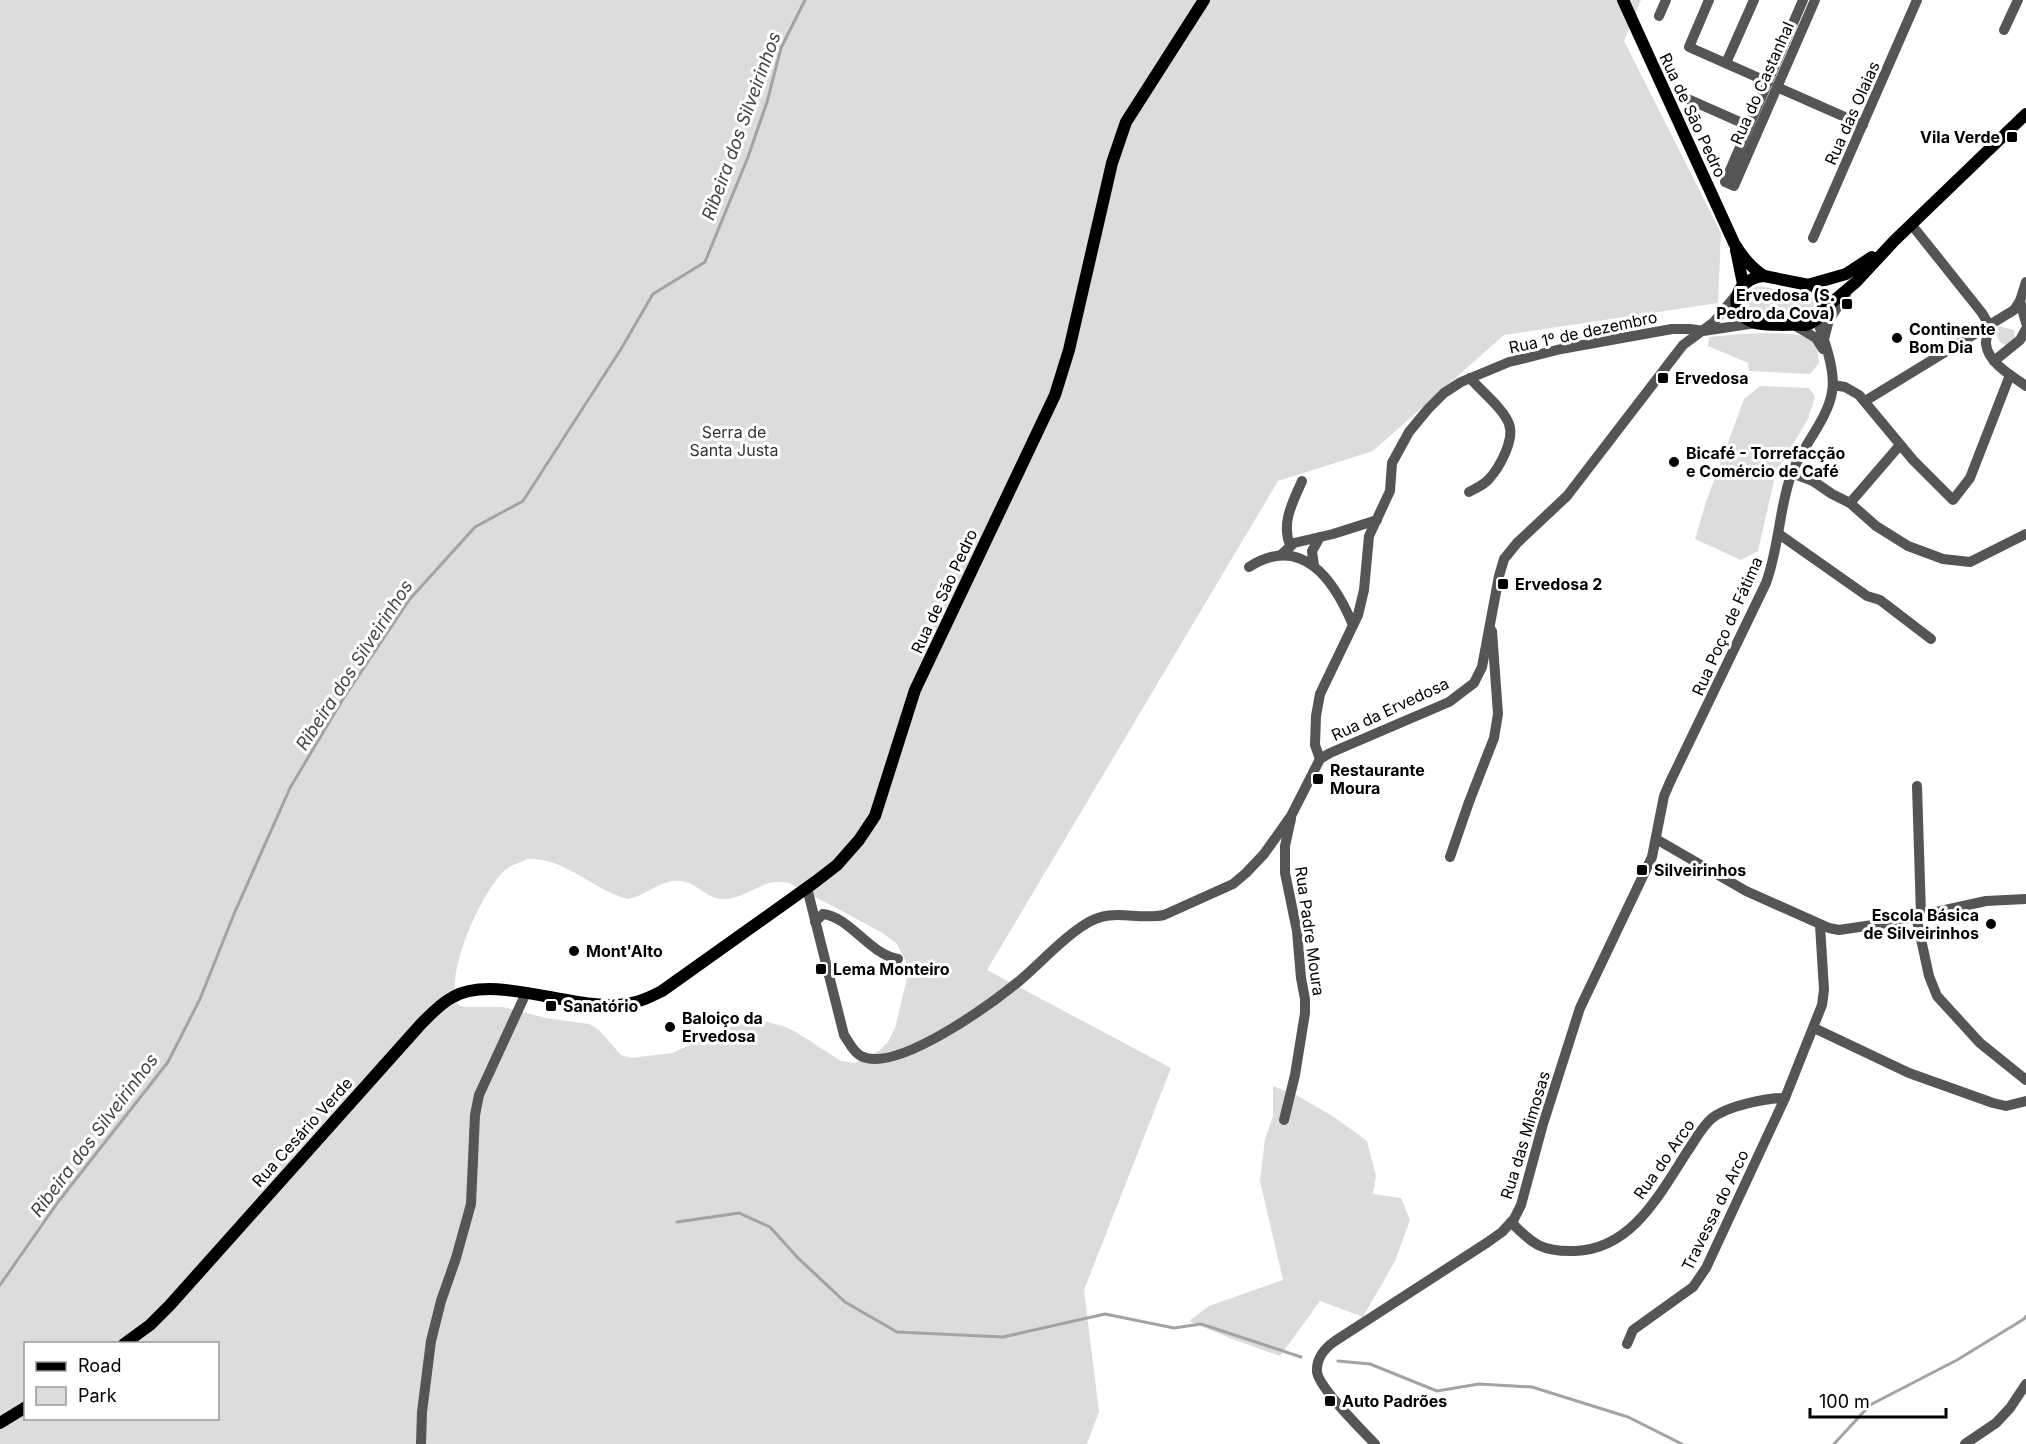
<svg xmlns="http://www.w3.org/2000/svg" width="2026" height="1444" viewBox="0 0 2026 1444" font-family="Inter,sans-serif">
<rect width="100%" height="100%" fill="#fff"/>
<g fill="#dcdcdc" fill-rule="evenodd">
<path d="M0 0H1641L1624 41 1721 233 1718 303 1504 335 1373 451 1278 481 987 970 1171 1068 1084 1290 1099 1412 1087 1444H0ZM528 859C565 857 593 890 628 899 646 896 661 879 680 881 698 882 707 901 727 899 750 896 765 877 789 883L881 932 896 943 906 961 907 978 895 1028 888 1042 880 1050 864 1060 854 1063 841 1061 796 1032 783 1026 760 1020 737 1024 672 1053 631 1058 621 1055 599 1030 589 1024 546 1018 503 1007H465L458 1005C443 976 481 894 503 872 510 865 519 863 528 859ZM26 1344H218V1418H26Z"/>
<path d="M1757 286 1808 294 1813 299C1816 307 1812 312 1804 314L1755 312C1744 304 1745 292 1757 286Z"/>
<path d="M1999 326 2014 330 2015 338 2007 346 2000 342 1995 332Z"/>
<path d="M1742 334C1756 334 1798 331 1809 338 1818 344 1818 354 1819 363L1810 374 1749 371 1748 363 1708 346 1709 337Z"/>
<path d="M1760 386 1809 388 1815 397 1808 419 1776 472 1758 551 1741 560 1695 539 1706 502 1744 399Z"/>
<path d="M1273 1086 1298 1096 1334 1117 1367 1141 1376 1176 1373 1194 1401 1198 1410 1220 1395 1261 1363 1317 1320 1301 1280 1356 1232 1339 1189 1321 1209 1306 1283 1280 1260 1181 1265 1139 1273 1116Z"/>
</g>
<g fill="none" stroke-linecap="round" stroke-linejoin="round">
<g stroke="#a3a3a3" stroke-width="3">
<path d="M677 1222 739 1213 770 1227 798 1258 845 1302 897 1332 1003 1337 1105 1314 1174 1328 1201 1324 1301 1357"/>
<path d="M0 1285 58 1202 168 1062 200 999 234 914 290 788 343 699 409 600 475 527 523 501 621 349 653 294 705 262 748 157 767 102 781 48 805 0"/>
<path d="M1338 1361 1370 1364 1437 1391 1479 1384 1532 1387 1628 1417 1682 1444"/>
<path d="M1834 1444 1870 1405 1957 1360 2024 1319 2026 1316"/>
</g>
<g stroke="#555" stroke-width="10">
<path d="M1709 0 1689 47 1768 82"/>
<path d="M1803 0 1725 182 1734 186 1815 0"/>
<path d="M1659 16 1666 0"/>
<path d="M2004 30 2018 0"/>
<path d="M1726 63 1754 0"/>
<path d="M1777 87 1863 125"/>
<path d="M1681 96 1749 126"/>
<path d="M1911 224 1982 313 1989 325C1988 331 1986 338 1986 344 1988 363 2012 376 2026 386"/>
<path d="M1813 238 1917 0"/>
<path d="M2020 301 2026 323"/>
<path d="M1794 325 1816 338 1823 349"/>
<path d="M1824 339 1829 320 1846 294"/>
<path d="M1994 361 2020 340 2026 329"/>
<path d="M1833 385 1845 387 1859 395 1913 460 1953 500 1970 478 2010 375"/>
<path d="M1865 401 2014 310 2020 301 2026 282"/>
<path d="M1792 473 1813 481 1832 494 1850 503 1876 526 1908 546 1943 559 1970 562 2026 534"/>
<path d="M1469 492C1476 488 1484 485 1489 479 1499 468 1515 440 1509 424 1504 409 1481 391 1470 378"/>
<path d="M1850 503 1900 445"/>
<path d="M1779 534 1867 596 1880 600 1931 639"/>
<path d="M1290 545C1281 522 1293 502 1302 481"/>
<path d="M1282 554 1294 543 1333 534 1377 520"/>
<path d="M1314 566 1312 551 1320 537"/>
<path d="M1249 567C1302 533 1334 580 1353 625"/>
<path d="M1320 759 1315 745 1316 716 1320 694 1358 615 1364 590 1369 536 1390 491 1392 463 1409 432 1428 409 1444 393 1461 382 1509 362 1561 349 1672 329H1690L1703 331 1756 323"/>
<path d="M1917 786 1921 915"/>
<path d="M1656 839 1746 891 1829 928 1839 930 1886 923 1986 901 2026 899"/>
<path d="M1450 857 1469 802 1494 738 1498 714 1492 631"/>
<path d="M807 888 844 1035C849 1042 853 1052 861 1056 896 1074 991 1004 1018 982 1040 964 1060 940 1084 925 1112 906 1135 921 1164 915L1233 884 1246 873 1264 854 1291 816 1320 759 1330 753 1449 702 1474 683 1482 667 1499 576 1504 559 1517 543 1567 496 1683 345 1714 322 1737 294"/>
<path d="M1916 916 1929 976 1937 996 1980 1043 2026 1080"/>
<path d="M815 922 823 914C850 917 869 954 898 959"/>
<path d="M1814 1028 1909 1073 1993 1103 2006 1106 2026 1101"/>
<path d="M1284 1120 1295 1075 1305 1013V999L1301 978 1297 931 1285 873V846L1291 819"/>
<path d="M1511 1222C1533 1245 1543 1252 1575 1251 1632 1249 1659 1195 1687 1152 1694 1142 1701 1128 1711 1119 1726 1106 1766 1098 1785 1098"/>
<path d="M1627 1344 1633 1330 1693 1287 1706 1268 1785 1098 1822 1005 1824 990 1820 925"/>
<path d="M421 1444 422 1412 431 1341 441 1301 456 1258 471 1204 475 1115 479 1095 526 993"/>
<path d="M1375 1444C1362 1430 1319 1388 1317 1372 1316 1358 1325 1348 1335 1341L1488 1242 1502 1232 1514 1219 1521 1205 1543 1124 1580 1008 1652 857 1664 796 1670 782 1766 583C1779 548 1779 509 1791 475 1801 448 1828 419 1832 392 1836 371 1824 339 1817 320"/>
<path d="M1965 1444 1996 1423 2010 1408 2026 1384"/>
</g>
<g stroke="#000" stroke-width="12">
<path d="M1623 0 1734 243C1742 257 1750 267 1764 276"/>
<path d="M1736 250 1743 284"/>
<path d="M1764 276 1814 286 1824 298C1824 312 1819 321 1806 325 1791 324 1763 327 1750 321 1725 308 1737 278 1764 276Z"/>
<path d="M1811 284 1846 274 1872 257"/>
<path d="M1823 310 1856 282 1894 241 2026 114"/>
<path d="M124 1344 150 1325 170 1305 421 1024C431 1014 441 1003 453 997 495 973 576 1012 627 1004 640 1002 650 997 662 991L815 882 837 865 859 840 875 816 915 690 1055 395 1069 350 1112 163 1126 122 1204 0"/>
<path d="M0 1423 26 1407"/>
</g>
</g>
<g fill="#000" stroke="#fff" stroke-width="2">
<rect x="2006" y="131" width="12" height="12" rx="3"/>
<rect x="1841" y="298" width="12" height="12" rx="3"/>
<circle cx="1897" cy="338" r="6"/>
<rect x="1657" y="372" width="12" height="12" rx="3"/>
<circle cx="1674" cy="462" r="6"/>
<rect x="1497" y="578" width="12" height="12" rx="3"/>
<rect x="1312" y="773" width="12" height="12" rx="3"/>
<rect x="1636" y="864" width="12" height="12" rx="3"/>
<circle cx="1991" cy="924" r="6"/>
<circle cx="574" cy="951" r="6"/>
<rect x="815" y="963" width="12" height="12" rx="3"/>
<rect x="545" y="1000" width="12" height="12" rx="3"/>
<circle cx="670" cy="1027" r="6"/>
<rect x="1324" y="1395" width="12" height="12" rx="3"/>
</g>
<g text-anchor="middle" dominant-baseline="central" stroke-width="6" stroke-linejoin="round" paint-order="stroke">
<g font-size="16" fill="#000" stroke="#fff">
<text transform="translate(1762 83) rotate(-66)">Rua do Castanhal</text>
<text transform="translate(1852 113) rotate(-66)">Rua das Olaias</text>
<text transform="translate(1693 115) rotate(65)">Rua de São Pedro</text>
<text transform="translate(1583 332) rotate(-12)">Rua 1º de dezembro</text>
<text transform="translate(944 591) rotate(-65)">Rua de São Pedro</text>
<text transform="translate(1727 626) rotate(-66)">Rua Poço de Fátima</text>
<text transform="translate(1390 709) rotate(-25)">Rua da Ervedosa</text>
<text transform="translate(1310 931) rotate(82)">Rua Padre Moura</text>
<text transform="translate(302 1132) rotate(-48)">Rua Cesário Verde</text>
<text transform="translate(1525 1135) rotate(-73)">Rua das Mimosas</text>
<text transform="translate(1664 1159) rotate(-55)">Rua do Arco</text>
<text transform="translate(1715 1210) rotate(-64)">Travessa do Arco</text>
</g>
<g font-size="16" font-weight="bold" fill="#000" stroke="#fff" text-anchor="start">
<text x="2000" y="137" text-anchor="end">Vila Verde</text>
<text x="1835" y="295" text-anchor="end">Ervedosa (S.<tspan x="1835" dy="18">Pedro da Cova)</tspan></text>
<text x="1909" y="329">Continente<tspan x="1909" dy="18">Bom Dia</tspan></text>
<text x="1675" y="378">Ervedosa</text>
<text x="1686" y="453">Bicafé - Torrefacção<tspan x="1686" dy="18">e Comércio de Café</tspan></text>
<text x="1515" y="584">Ervedosa 2</text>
<text x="1330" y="770">Restaurante<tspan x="1330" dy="18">Moura</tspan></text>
<text x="1654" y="870">Silveirinhos</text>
<text x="1979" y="915" text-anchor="end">Escola Básica<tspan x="1979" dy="18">de Silveirinhos</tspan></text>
<text x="586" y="951">Mont'Alto</text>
<text x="833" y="969">Lema Monteiro</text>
<text x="563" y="1006">Sanatório</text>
<text x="682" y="1018">Baloiço da<tspan x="682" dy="18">Ervedosa</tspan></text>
<text x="1342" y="1401">Auto Padrões</text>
</g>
<g font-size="16" fill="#333" stroke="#fff">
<text x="734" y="432">Serra de<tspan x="734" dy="18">Santa Justa</tspan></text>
</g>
<g font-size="18" font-style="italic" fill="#444" stroke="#fff">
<text transform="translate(741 126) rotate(-70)">Ribeira dos Silveirinhos</text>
<text transform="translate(354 665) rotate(-57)">Ribeira dos Silveirinhos</text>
<text transform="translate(94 1135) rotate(-53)">Ribeira dos Silveirinhos</text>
</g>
</g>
<rect x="24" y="1342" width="195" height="78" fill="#ffffff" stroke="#999999" stroke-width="1.5"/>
<rect x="36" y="1362" width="30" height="9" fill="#000000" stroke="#999999" stroke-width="1.5"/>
<text x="78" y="1372" font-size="18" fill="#000000">Road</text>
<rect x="36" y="1387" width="30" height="18" fill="#dcdcdc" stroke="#999999" stroke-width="1.5"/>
<text x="78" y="1402" font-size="18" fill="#000000">Park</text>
<path d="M1810 1408v9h136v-9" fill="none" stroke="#000000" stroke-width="3"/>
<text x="1819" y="1408" font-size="18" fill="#000000" stroke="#ffffff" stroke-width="4.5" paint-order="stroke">100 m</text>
</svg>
